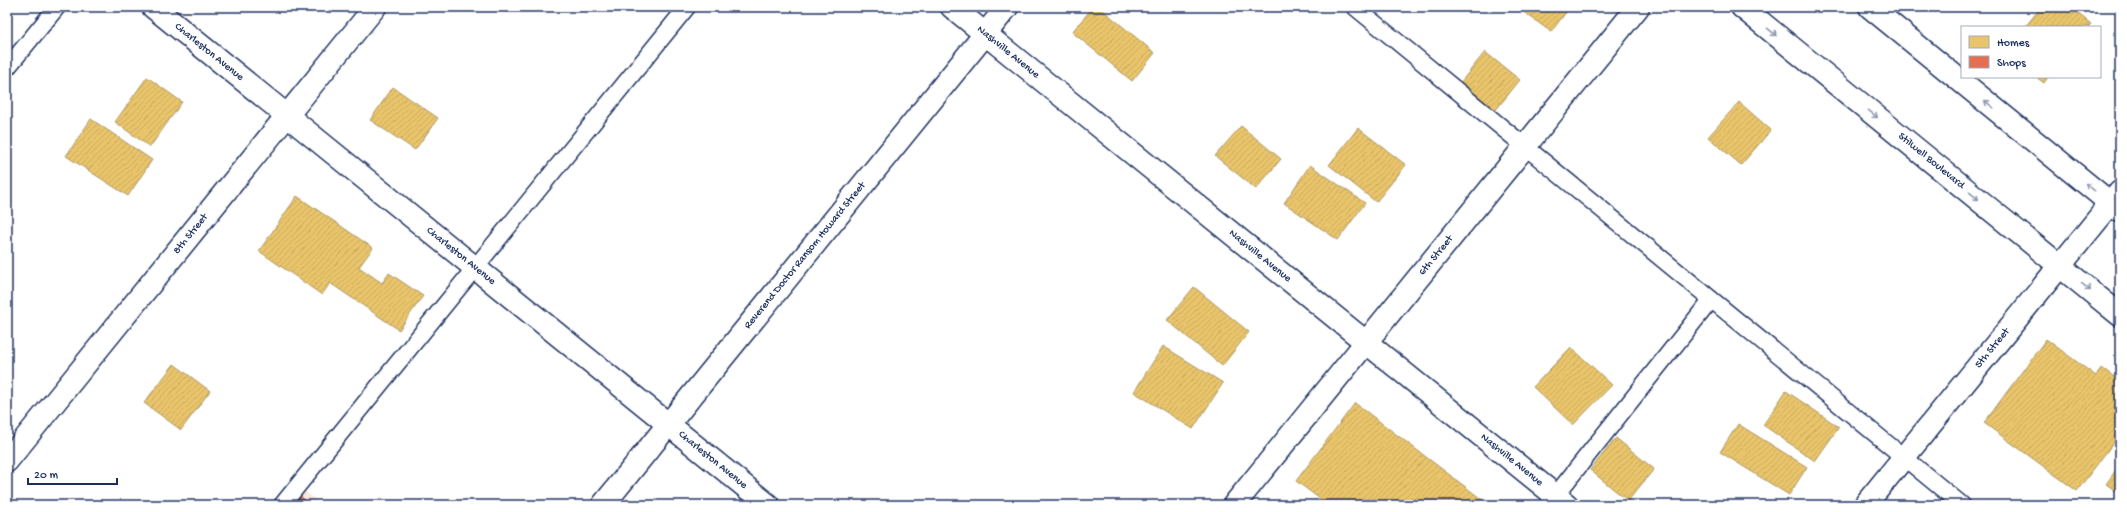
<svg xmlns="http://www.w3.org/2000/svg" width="2127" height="512" viewBox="0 0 2127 512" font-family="'Gochi Hand',sans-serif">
<defs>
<pattern id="homes-hatch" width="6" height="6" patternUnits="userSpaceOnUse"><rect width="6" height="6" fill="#e9c46a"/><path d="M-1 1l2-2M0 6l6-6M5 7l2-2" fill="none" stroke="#c7a95e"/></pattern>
<pattern id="shops-hatch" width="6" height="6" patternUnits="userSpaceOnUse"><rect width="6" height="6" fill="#e76f51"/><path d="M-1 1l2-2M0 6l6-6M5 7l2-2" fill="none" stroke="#ba5c46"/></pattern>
</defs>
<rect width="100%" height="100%" fill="#fff"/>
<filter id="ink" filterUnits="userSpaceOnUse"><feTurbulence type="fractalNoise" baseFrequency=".025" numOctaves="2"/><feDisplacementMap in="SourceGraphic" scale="8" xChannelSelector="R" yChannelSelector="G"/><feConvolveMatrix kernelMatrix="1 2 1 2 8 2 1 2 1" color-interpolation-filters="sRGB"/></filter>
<g filter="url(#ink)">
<path fill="#f7e9df" d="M303 490 322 505H292Z"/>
<g fill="url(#homes-hatch)" stroke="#ab9766">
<path d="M1093 7H1099L1155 53 1132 81 1072 32Z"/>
<path d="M1156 7H1164L1161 11Z"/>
<path d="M1517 7H1570L1551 32Z"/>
<path d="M2041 7H2070L2091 24 2088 27H2025Z"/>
<path d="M1485 52 1520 80 1495 111 1460 83Z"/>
<path d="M147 77 182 102 150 147 115 122Z"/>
<path d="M2036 77H2048L2044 83Z"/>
<path d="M393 87 438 118 415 150 370 120Z"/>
<path d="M1739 102 1771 130 1741 165 1708 137Z"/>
<path d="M91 119 152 160 128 196 66 156Z"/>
<path d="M1241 126 1281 159 1256 189 1215 156Z"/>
<path d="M1358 128 1406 165 1376 202 1329 165Z"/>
<path d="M1310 165 1365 203 1338 240 1284 203Z"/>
<path d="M297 196 373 248 359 267 382 283 389 273 423 296 399 330 330 283 322 295 259 251Z"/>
<path d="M1194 287 1249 332 1222 366 1167 320Z"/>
<path d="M2046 339 2096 376 2102 368 2120 381V434L2077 491 1984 423Z"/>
<path d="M1163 346 1223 383 1193 429 1134 392Z"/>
<path d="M1571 347 1612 385 1573 425 1533 387Z"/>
<path d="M174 364 210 391 181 430 144 403Z"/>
<path d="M1786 391 1839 427 1815 461 1763 425Z"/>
<path d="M1355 403 1488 504 1487 505H1328L1296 481Z"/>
<path d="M1738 424 1807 467 1789 495 1720 452Z"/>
<path d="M1616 438 1654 469 1628 501 1590 470Z"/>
<path d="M2120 464V494L2106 484Z"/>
</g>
<path fill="url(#shops-hatch)" stroke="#aa5c55" d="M300 496 311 505H293Z"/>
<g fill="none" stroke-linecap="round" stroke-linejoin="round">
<defs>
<g id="lane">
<path d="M1355 7 1962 505"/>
<path d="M7 68 57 7"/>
<path d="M282 505 687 7"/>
<path d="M1548 505 1711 300"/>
</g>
<g id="street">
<path id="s1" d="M153 7 768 505"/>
<path id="s2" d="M952 7 1567 505"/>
<path id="s3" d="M7 461 375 7"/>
<path id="s4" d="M1234 505 1638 7"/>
<path id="s5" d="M1865 505 2120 192"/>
</g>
<g id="secondary">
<path id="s6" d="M1742 7 2120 315"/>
<path d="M1870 7 2120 211"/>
<path id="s7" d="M603 505 1007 7"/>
</g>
</defs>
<use href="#lane" stroke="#1b2f5e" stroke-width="19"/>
<use href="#street" stroke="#1b2f5e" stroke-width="25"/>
<use href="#secondary" stroke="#1b2f5e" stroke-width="25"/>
<use href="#lane" stroke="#fff" stroke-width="16"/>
<use href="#street" stroke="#fff" stroke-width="22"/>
<use href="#secondary" stroke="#fff" stroke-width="22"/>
</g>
<defs><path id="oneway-shaft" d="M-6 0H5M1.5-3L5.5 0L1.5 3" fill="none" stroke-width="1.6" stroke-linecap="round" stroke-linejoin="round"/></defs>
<g stroke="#8d97ae">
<use href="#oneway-shaft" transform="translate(1772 32) rotate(39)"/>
<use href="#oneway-shaft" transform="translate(1989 104) rotate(-141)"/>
<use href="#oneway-shaft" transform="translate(1873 114) rotate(39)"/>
<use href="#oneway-shaft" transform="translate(2090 187) rotate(-141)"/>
<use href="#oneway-shaft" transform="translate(1974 196) rotate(39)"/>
<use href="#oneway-shaft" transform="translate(2086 287) rotate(39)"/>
</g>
</g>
<g text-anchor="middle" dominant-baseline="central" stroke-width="4" stroke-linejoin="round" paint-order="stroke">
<g font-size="11" fill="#1b2f5e" stroke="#fff">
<text stroke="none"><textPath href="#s1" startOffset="72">Charleston Avenue</textPath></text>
<text stroke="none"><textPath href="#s2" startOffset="72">Nashville Avenue</textPath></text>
<text stroke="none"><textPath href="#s6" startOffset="244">Stilwell Boulevard</textPath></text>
<text stroke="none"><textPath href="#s3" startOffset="292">8th Street</textPath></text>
<text stroke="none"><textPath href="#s7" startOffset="321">Reverend Doctor Ransom Howard Street</textPath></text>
<text stroke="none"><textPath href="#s2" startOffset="396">Nashville Avenue</textPath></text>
<text stroke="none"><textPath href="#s4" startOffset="321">6th Street</textPath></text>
<text stroke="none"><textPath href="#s1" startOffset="396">Charleston Avenue</textPath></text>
<text stroke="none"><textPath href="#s5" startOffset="202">5th Street</textPath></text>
<text stroke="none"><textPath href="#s1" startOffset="720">Charleston Avenue</textPath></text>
<text stroke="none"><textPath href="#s2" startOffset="720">Nashville Avenue</textPath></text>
</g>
</g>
<rect width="2127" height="512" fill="none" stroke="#fff" stroke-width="24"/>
<rect x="12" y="12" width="2103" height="488" fill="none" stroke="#1b2f5e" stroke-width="1.5" filter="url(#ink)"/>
<rect x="1961" y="26" width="140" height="52" fill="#ffffff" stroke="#a4acbf"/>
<rect x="1969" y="36" width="20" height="12" fill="#e9c46a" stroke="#a4acbf"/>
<text x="1997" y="46" font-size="12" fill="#1b2f5e">Homes</text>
<rect x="1969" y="56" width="20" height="12" fill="#e76f51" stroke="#a4acbf"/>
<text x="1997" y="66" font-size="12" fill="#1b2f5e">Shops</text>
<path d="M28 478v6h89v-6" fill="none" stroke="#1b2f5e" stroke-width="2"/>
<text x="34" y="478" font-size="12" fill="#1b2f5e" stroke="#ffffff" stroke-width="3" paint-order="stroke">20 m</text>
</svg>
